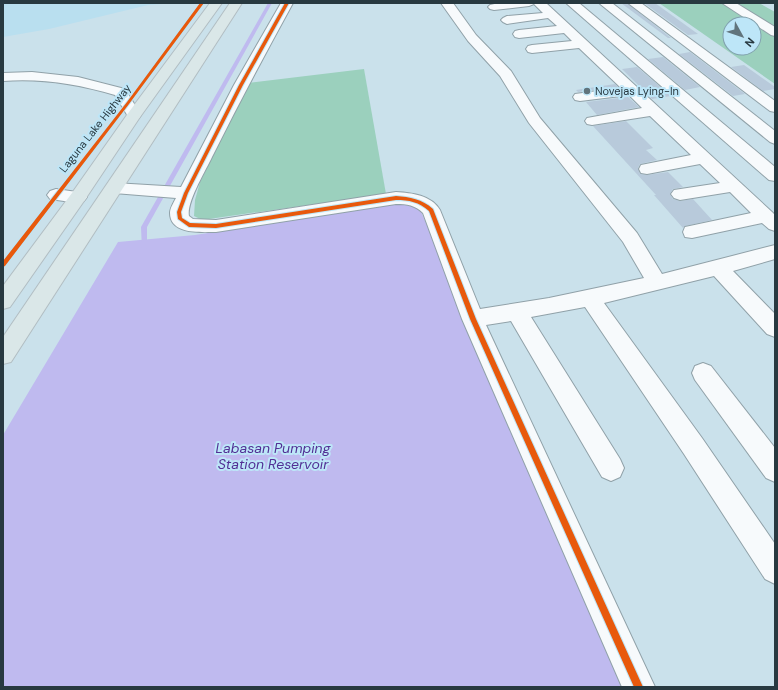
<svg xmlns="http://www.w3.org/2000/svg" width="778" height="690" viewBox="0 0 778 690" font-family="'DM Sans',sans-serif">
<rect width="100%" height="100%" fill="#cae1eb"/>
<path fill="#b9dfef" d="M3 3H176L148 5 49 29 3 37Z"/>
<g fill="#9bd0bd" fill-rule="evenodd">
<path d="M659 3H759L775 12V84ZM730 24H754V48H730Z"/>
<path d="M364 69 386 194 202 220 194 216 195 200 200 182 248 83Z"/>
</g>
<path fill="#bfbaef" d="M394 204H408L419 207 629 687H3V435L118 242 195 235Z"/>
<g fill="none" stroke-linecap="round" stroke-linejoin="round">
<path fill="#bfbaef" fill-rule="evenodd" d="M268 3H272L147 227V248L146 250H142L141 227Z"/>
</g>
<g fill="#b8cadb">
<path d="M621 3H627L671 38H668Z"/>
<path d="M644 3H655L698 34 688 35Z"/>
<path d="M690 52 745 94 733 96 679 54Z"/>
<path d="M663 57 700 87 685 90 648 59Z"/>
<path d="M744 65 775 87V89L763 91 731 67Z"/>
<path d="M637 67 671 96 652 99 622 69Z"/>
<path d="M615 84 618 87 578 92 576 90Z"/>
<path d="M628 97 639 107 597 115 586 102Z"/>
<path d="M626 121 653 148 646 150 657 160 640 164 638 168 640 174 647 175 668 172 683 187 673 189 670 194 673 199 680 201 693 199 712 220 685 226 683 228 654 195H656L593 126Z"/>
</g>
<g fill="none" stroke-linecap="round" stroke-linejoin="round">
<defs>
<g id="minor">
<path d="M281 3H293C265 54 238 105 212 157 206 170 186 203 189 216L193 219 216 220 396 192C412 193 431 195 440 210L480 309 549 298 644 278 623 242 529 123 500 76 468 41 441 3H453L476 35 511 71 540 118 637 233 662 274 775 245V259L733 271 775 314V337L767 334 714 276 604 303 702 438 775 544V584L765 579 684 454 585 307 531 317 620 459 624 468 620 477 611 481 602 477 511 321 486 325 655 687H622L462 319 423 213C415 205 407 204 396 204L216 232C202 232 170 235 170 213 170 208 174 202 176 198L114 193 108 192 105 188 108 184 114 183 181 187 234 85Z"/>
<path d="M499 3H546L772 212 775 215V231L769 229 762 223 692 238 685 237 683 232 685 227 751 213 730 192 680 200 674 198 671 194 674 190 720 183 700 164 647 174 641 173 639 169 641 165 691 155 650 116 592 125 587 124 585 121 587 118 642 108 629 95 580 101 575 100 573 97 575 94 621 88 579 48 532 53 528 52 526 49 528 46 532 45 572 41 564 33 519 38 515 37 513 34 515 31 519 30 557 26 548 18 507 24 503 22 501 20 503 18 507 16 543 13 534 4 529 6 494 10 490 9 488 7 490 5Z"/>
<path d="M566 3H579L775 167V181L769 180Z"/>
<path d="M599 3H612L775 131V144L770 142Z"/>
<path d="M628 3H641L775 101V112L770 111Z"/>
<path d="M722 3H736L775 27V36L771 35Z"/>
<path d="M32 72 78 77 125 89 141 115 139 118 134 119 129 118 115 95C78 84 41 78 3 81V73Z"/>
<path d="M56 189 84 193 87 197 84 201 78 203 50 199 47 195 50 191Z"/>
<path d="M703 363 711 366 775 448V482L766 478 695 380 692 373 695 366Z"/>
</g>
<g id="major">
<path d="M210 3H222L140 117 84 201 10 307 3 309V286L72 193 129 112Z"/>
<path d="M230 3H242L11 362 3 364V337Z"/>
</g>
</defs>
<use href="#minor" stroke="#90a1a8" stroke-width="2"/>
<use href="#major" stroke="#b2bec3" stroke-width="2"/>
<use href="#minor" fill="#f7fafc" fill-rule="evenodd"/>
<use href="#major" fill="#dae7e8" fill-rule="evenodd"/>
<defs>
<g id="cycleway">
<path d="M200 3H204L129 104 5 266 3 267V261L127 102Z"/>
<path d="M285 3H289L243 85 188 193 181 212 182 218 190 223 216 224 396 196C410 197 422 199 433 209L476 319 643 687H634L470 319 429 211C419 202 409 200 396 200L216 228 189 227 178 219 177 212 184 193 239 85Z"/>
</g>
</defs>
<use href="#cycleway" stroke="#bde6f8" stroke-width="2"/>
<use href="#cycleway" fill="#e8590c" fill-rule="evenodd"/>
</g>
<circle fill="#61747c" stroke="#bde6f8" stroke-width="1.5" cx="587" cy="91" r="4"/>
<g text-anchor="middle" dominant-baseline="central" stroke-width="4" stroke-linejoin="round" paint-order="stroke">
<g font-size="11" fill="#283940" stroke="#bde6f8" text-anchor="start">
<text x="595" y="91">Novejas Lying-In</text>
</g>
<g font-size="11" fill="#283940" stroke="#bde6f8">
<text transform="translate(95 128) rotate(-52)">Laguna Lake Highway</text>
</g>
<g font-size="14" font-style="italic" fill="#523095" stroke="#bde6f8">
<text x="273" y="448">Labasan Pumping<tspan x="273" dy="16">Station Reservoir</tspan></text>
</g>
</g>
<rect width="778" height="690" fill="none" stroke="#283940" stroke-width="8"/>
<g transform="translate(742 36) rotate(130)"><circle r="19" fill="#bde6f8" stroke="#81a1ae"/>
<path d="M0-3L7 15L0 10L-7 15Z" fill="#61747c"/>
<text y="-6" font-size="11" font-weight="bold" text-anchor="middle" fill="#283940">N</text>
</g>
</svg>
